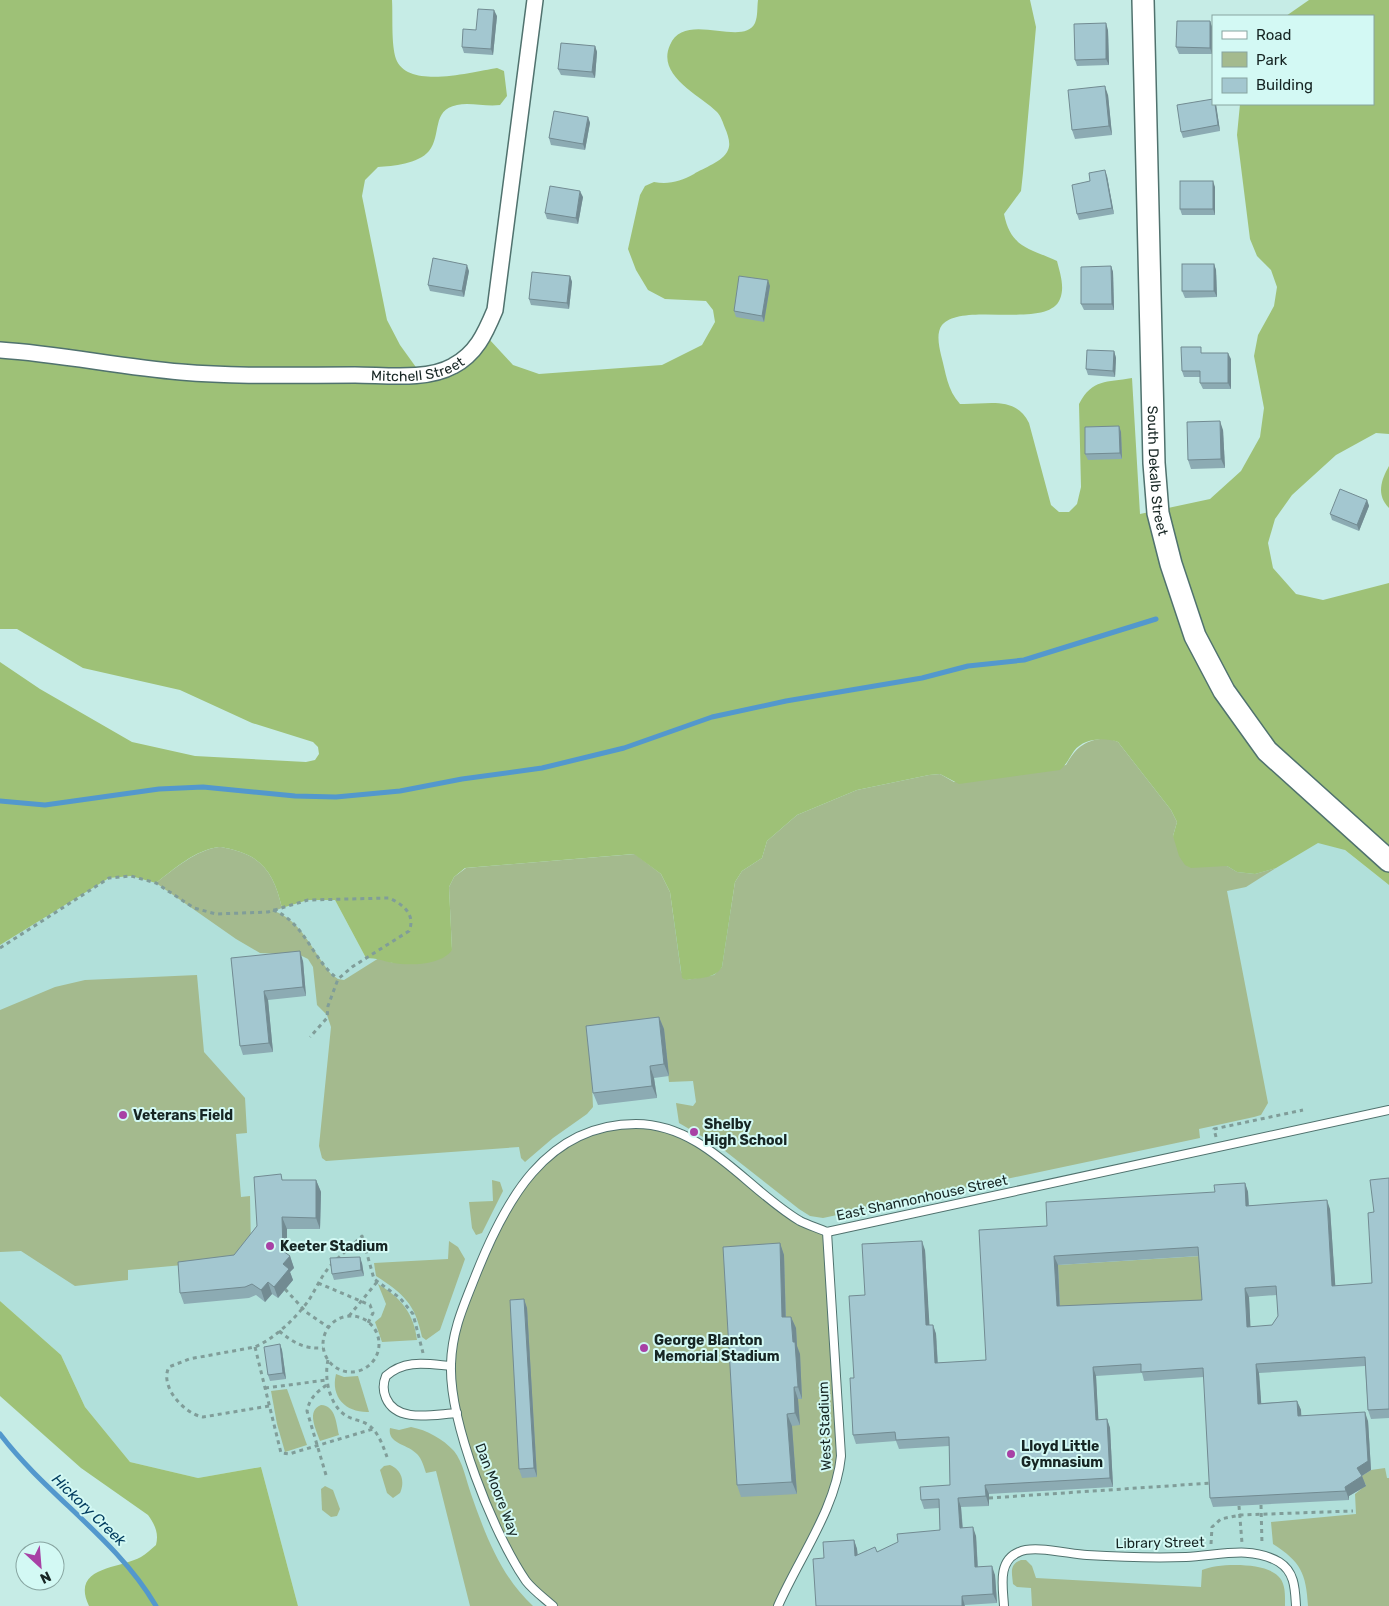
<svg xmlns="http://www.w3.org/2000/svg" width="1389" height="1606" viewBox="0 0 1389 1606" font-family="Rubik,sans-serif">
<rect width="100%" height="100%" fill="#c6ece6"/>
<path fill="#b1e0da" d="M1326 835 1389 885V1606H298L261 1467 198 1478 130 1462 85 1407 61 1355 0 1301V945L109 878 131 876 282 908 308 900H335L366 958Z"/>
<g fill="#a4ba8e">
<path d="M1108 738 1118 742 1171 810 1177 822 1173 836 1216 866H1227L1237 872 1255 874 1276 868 1246 887 1227 891 1268 1103 1261 1115 1254 1117 1199 1129 1200 1138 823 1218 810 1216 799 1209 720 1147 679 1123 676 1103 693 1106 696 1102 693 1081 669 1082 663 1029 590 1038 593 1107 587 1114 553 1138 525 1162 521 1158 519 1147 326 1161 322 1158 319 1146 331 1027 327 1015 317 1005 313 967 308 959 300 955 260 953 236 939 156 883C174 869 196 850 219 847 223 847 230 849 234 850 265 858 275 878 282 908L274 911C301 920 313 952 331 974L338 979 344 980 379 958 393 963 452 950 449 887 454 877 466 868 635 854 661 874 670 892 681 972 686 980 714 975 722 967 735 882 742 871 762 858 767 841 797 815 857 790 929 775 940 774 954 782 1066 765C1077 746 1085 740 1108 738Z"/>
<path d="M197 975 204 1052 245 1098 247 1133 236 1134 241 1197 250 1196 251 1247 231 1270 183 1265 128 1270V1280L75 1286 21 1251 0 1252V1010L55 987 85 980Z"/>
<path d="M638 1124 686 1135 800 1221 827 1232 839 1477 778 1606H553L528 1583 509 1552 470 1458 451 1366 454 1329 480 1263 534 1167 570 1140 612 1125Z"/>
<path d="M492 1180 500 1182 503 1191 482 1233 476 1235 472 1228 469 1202 493 1201Z"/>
<path d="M449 1241 458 1247 465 1259 440 1330 426 1340 422 1337C415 1304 404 1294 376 1276L374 1263 448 1259Z"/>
<path d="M1201 1256 1205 1309 1060 1315 1058 1265Z"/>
<path d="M378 1284C400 1297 414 1313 417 1340L382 1342 375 1322 381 1317 386 1304Z"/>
<path d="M336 1374 344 1377 358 1376 369 1412C347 1413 330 1398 336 1374Z"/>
<path d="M287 1389 307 1445 285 1452 277 1424 271 1391Z"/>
<path d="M321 1405C336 1406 336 1423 339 1435L320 1441C316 1429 306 1411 321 1405Z"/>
<path d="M411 1427C427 1430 443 1439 454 1451 463 1462 466 1480 471 1494 485 1534 501 1577 533 1606H470L436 1471 426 1473C424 1467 422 1459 417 1454 408 1444 387 1444 390 1428L399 1430Z"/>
<path d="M390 1465C402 1470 405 1482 400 1493L393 1498 387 1493 380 1470 384 1466Z"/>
<path d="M1385 1468 1387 1478H1389V1606H1308C1306 1573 1301 1562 1273 1544L1271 1522 1356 1514 1355 1494 1366 1485 1360 1477 1371 1470Z"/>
<path d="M325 1486 333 1490 340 1509 337 1516 331 1517 322 1510 321 1489Z"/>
<path d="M1021 1560H1026L1032 1566 1036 1578 1201 1587 1202 1570C1218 1563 1265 1562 1278 1576 1286 1583 1285 1596 1285 1606H1032L1031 1588 1017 1587 1013 1584C1012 1573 1009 1564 1021 1560Z"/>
</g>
<g fill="#9ec177">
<path d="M0 0H392C393 16 391 44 396 59 408 90 471 72 497 68L504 71 507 96 500 105C486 107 470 102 457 105 431 110 442 135 429 151 418 164 393 166 378 167L365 180 362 196 387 320 400 345 423 377 489 339 513 365 539 374 662 365 702 345 715 322 713 310 706 301 665 299 648 290 636 270 628 249 640 195 645 186 654 182C669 185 681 181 694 174 703 168 723 162 728 150 731 144 728 135 725 128 723 123 721 116 717 112 700 95 656 76 670 45 684 10 743 48 755 23 758 16 757 7 758 0H1030L1036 27 1023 173 1021 191 1004 214C1011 248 1029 248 1057 261 1060 273 1065 287 1060 299 1048 330 962 301 942 325 936 333 939 346 941 355 946 373 947 390 960 404 987 405 1015 395 1029 423L1051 505 1059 512H1069L1077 504 1081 487 1079 404C1093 378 1106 383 1132 378L1140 514 1210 499 1241 471 1260 437 1264 408 1254 356 1258 335 1274 306 1277 287 1271 270 1257 256 1250 239 1237 135 1240 104H1373V16H1286L1309 0H1389V434L1376 433 1336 455 1292 495 1275 519 1268 543 1273 568 1296 594 1323 600 1389 583V885L1345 850 1318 843 1276 868 1255 874 1237 872 1227 866 1191 868 1185 865 1179 856 1173 836 1177 822 1171 810 1118 742C1104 737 1084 738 1074 751 1069 758 1067 764 1060 770L959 784 940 774 929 775 857 790 797 815 767 841 762 858 742 871 735 882 722 967C715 979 698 978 686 980L682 978 670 892 661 874 634 854 465 868 454 877 449 887 452 950C442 965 410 966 393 963 383 961 377 958 366 958L335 900H308L282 908C275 878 265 858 234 850 230 849 223 847 219 847 195 850 174 869 156 883L131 876 109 878 0 945V662L40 689 132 742 195 756 306 762 315 760 319 754 318 747 313 742 252 723 180 690 83 668 17 629H0Z"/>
<path d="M1389 466V508C1376 495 1381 480 1389 466Z"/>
<path d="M0 1301 61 1355 85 1407 130 1462 198 1478 261 1467 298 1606H89C70 1566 120 1569 141 1557 146 1554 151 1549 156 1545 159 1533 155 1525 148 1515L81 1468 0 1396Z"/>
</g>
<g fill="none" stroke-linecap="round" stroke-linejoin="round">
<g stroke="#5398cd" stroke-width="5">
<path d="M0 801 45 805 159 789 203 787 295 796 336 797 400 791 462 779 542 768 624 748 712 717 786 701 922 678 968 666 1024 660 1156 619"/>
<path d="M0 1434C47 1496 116 1538 156 1606"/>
</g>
<defs>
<g id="lane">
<path d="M451 1366C427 1364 405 1359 386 1376 383 1383 383 1391 386 1398 397 1424 435 1414 457 1413"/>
<path d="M553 1606C544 1598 533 1590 526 1581 493 1533 449 1422 451 1364 452 1331 463 1307 475 1277 504 1203 545 1124 636 1124 704 1124 746 1189 800 1221 808 1225 818 1228 827 1232L1389 1110"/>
<path d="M778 1606C799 1558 836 1508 841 1456L827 1232"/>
<path d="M1004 1606C1003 1587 997 1561 1019 1552 1034 1545 1069 1554 1087 1555 1120 1557 1153 1558 1186 1557 1217 1556 1250 1545 1279 1562 1295 1572 1295 1589 1296 1606"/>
</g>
<g id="street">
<path id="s1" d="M0 350C61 354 120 367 181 372 239 377 297 375 355 375 385 375 426 381 453 366 476 354 485 334 495 310L535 0"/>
</g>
<g id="secondary">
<path id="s2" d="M1143 0 1154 463 1158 513 1171 564 1195 636 1224 691 1267 751 1389 861"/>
</g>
</defs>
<use href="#lane" stroke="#50726e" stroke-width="10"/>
<use href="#street" stroke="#50726e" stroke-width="18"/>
<use href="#secondary" stroke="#50726e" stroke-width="24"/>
<g stroke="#809d99" stroke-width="3" stroke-dasharray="4 4" stroke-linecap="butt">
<path d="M273 910C305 922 312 960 338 979"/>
<path d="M0 948 109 878 131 876 156 883 194 908 216 914 268 912 308 900 389 898C403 904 416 915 409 931L352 967 338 979 328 1006 327 1018 310 1037"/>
<path d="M1216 1137 1214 1129 1303 1110"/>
<path d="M337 1259 362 1236 374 1279 400 1298 413 1314 423 1353"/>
<path d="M318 1283 370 1305 373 1313 368 1323"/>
<path d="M285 1289 306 1312 328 1327"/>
<path d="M349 1316 377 1282"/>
<circle cx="351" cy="1344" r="28"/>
<path d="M279 1331C294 1343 304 1349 323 1348"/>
<path d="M255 1347 281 1453 289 1454 373 1429"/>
<path d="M328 1360C324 1378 329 1404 345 1415 352 1420 362 1420 370 1426 379 1434 383 1446 387 1457"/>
<path d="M265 1388 327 1380"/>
<path d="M269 1406 203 1417C184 1414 159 1386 169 1367L189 1359 255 1347C275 1338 296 1318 309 1300 317 1287 322 1274 333 1263"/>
<path d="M326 1475 307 1411C310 1397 317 1392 328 1384"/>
<path d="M989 1498 1212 1483"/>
<path d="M1261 1505 1262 1544"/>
<path d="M1239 1506 1242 1543"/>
<path d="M1211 1544 1212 1527 1221 1519 1240 1515 1353 1511"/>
</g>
<use href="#lane" stroke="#fff" stroke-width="8"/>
<use href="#street" stroke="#fff" stroke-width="15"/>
<use href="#secondary" stroke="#fff" stroke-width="21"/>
</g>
<g fill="#8cabb3" fill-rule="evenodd">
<path d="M497 16 493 55 464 53 462 47 476 30Z"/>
<path d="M1210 21 1212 27V54H1179L1176 47Z"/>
<path d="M1108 30 1109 65 1077 66 1075 60Z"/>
<path d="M595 46 597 52 595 78 561 75 558 69Z"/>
<path d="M1108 95 1112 135 1075 139 1072 130Z"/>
<path d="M1213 104H1216V105L1220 131 1183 138 1181 132Z"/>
<path d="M588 117 590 123 585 150 551 145 549 138Z"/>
<path d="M1107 176 1114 214 1079 220 1077 214 1090 181Z"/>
<path d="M1215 187V215H1182L1180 209Z"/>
<path d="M583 197 578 224 547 219 545 213Z"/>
<path d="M1214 264 1216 270 1217 297 1185 298 1182 291Z"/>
<path d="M1111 266 1113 272 1114 310H1084L1081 304Z"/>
<path d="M469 271 464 297 430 291 428 285Z"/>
<path d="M570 276 572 282 569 309 531 305 529 299Z"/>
<path d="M770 286 764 322 736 317 734 311Z"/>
<path d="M1114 351 1116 358 1115 377 1088 375 1086 369Z"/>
<path d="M1203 353 1231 359V389H1203L1200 383V377H1184L1182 371Z"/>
<path d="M1119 426 1121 432 1122 459 1088 460 1085 454Z"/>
<path d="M1223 430 1225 468 1191 469 1188 460Z"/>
<path d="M1367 500 1369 506 1359 531 1332 520 1330 514Z"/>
<path d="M231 958 303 961 306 996 268 1000 273 1052 243 1055 240 1046Z"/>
<path d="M659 1017 664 1029 669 1076 654 1078 657 1098 598 1105 593 1093Z"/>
<path d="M1389 1178V1418L1371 1419 1368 1410 1365 1366 1259 1373 1261 1403 1297 1401 1301 1410V1416L1368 1421 1371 1470 1362 1476 1366 1486 1349 1496V1500L1213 1507 1210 1498 1204 1377 1144 1381 1142 1373 1096 1376 1098 1420 1107 1419 1110 1428 1113 1487 989 1494V1506L961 1507 963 1528 976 1536 978 1567 995 1575 997 1603 965 1605 824 1558 854 1540 857 1549 858 1555 877 1552 940 1530 939 1508 924 1509 921 1500 950 1485 949 1446 899 1449 896 1441 856 1444 853 1435 854 1378 865 1295 925 1250 929 1325H933L936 1334 938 1363 986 1360 1047 1226 1215 1192 1245 1183 1248 1192 1249 1205 1330 1209 1335 1286 1372 1283 1374 1212ZM1199 1256 1202 1300 1060 1306 1058 1265ZM1277 1295 1278 1316 1272 1325 1250 1327 1249 1297Z"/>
<path d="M283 1180H316L321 1192 320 1229H287V1254L290 1256 294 1268 290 1272 293 1280 278 1298 272 1294 265 1302 256 1295 249 1298 184 1304 180 1293 234 1255 257 1226Z"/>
<path d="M780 1243 784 1255 786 1317H791L796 1328 797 1346 800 1354 802 1399H798L800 1425 792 1426 797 1494 741 1497 737 1485Z"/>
<path d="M362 1263 364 1276 334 1280 332 1274Z"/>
<path d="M524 1299 527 1308 537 1477 522 1478 519 1469Z"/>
<path d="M280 1344 282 1350 286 1379 270 1381 268 1375Z"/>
</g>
<g fill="#728b92">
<path d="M494 10 497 16 493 55 491 49Z"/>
<path d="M1210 21 1212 27V54L1210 48Z"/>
<path d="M1106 23 1108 30 1109 65 1106 59Z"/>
<path d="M595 46 597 52 595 78 592 72Z"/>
<path d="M1105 86 1108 95 1112 135 1109 126Z"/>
<path d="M1215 104H1216L1220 131 1218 125Z"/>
<path d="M588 117 590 123 585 150 583 144Z"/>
<path d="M1105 170 1107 176 1114 214 1112 208Z"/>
<path d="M1213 181 1215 187V215L1213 209Z"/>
<path d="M580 191 583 197 578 224 576 218Z"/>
<path d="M1214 264 1216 270 1217 297 1214 291Z"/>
<path d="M467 265 469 271 464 297 462 291Z"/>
<path d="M1111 266 1113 272 1114 310 1112 304Z"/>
<path d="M570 276 572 282 569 309 567 303Z"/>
<path d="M768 280 770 286 764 322 762 316Z"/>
<path d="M1114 351 1116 358 1115 377 1113 371Z"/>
<path d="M1228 353 1231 359V389L1228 383Z"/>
<path d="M1220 421 1223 430 1225 468 1221 459Z"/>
<path d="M1119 426 1121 432 1122 459 1120 453Z"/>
<path d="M1367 500 1369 506 1359 531 1357 525Z"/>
<path d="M300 951 303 961 306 996 303 987Z"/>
<path d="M264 991 268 1000 273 1052 269 1043Z"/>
<path d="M659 1017 664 1029 669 1076 664 1064Z"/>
<path d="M650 1066 654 1078 657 1098 652 1086Z"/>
<path d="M316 1180 321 1192 320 1229 316 1218Z"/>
<path d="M1245 1183 1248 1192 1249 1215 1246 1206Z"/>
<path d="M1327 1200 1330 1209 1336 1295 1332 1286Z"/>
<path d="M282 1217 287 1229V1259L290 1256 294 1268 290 1272 293 1280 278 1298 274 1287 283 1251Z"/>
<path d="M922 1241 925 1250 930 1334 926 1325Z"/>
<path d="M780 1243 784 1255 786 1329 782 1317Z"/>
<path d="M1054 1256 1058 1265 1060 1315 1057 1306Z"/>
<path d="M360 1257 362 1263 364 1276 361 1270Z"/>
<path d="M268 1282 272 1294 265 1302 261 1290Z"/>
<path d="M1245 1288 1249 1297 1251 1336 1247 1327Z"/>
<path d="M524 1299 527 1308 537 1477 534 1468Z"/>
<path d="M791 1317 796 1328 797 1346 800 1354 802 1399 798 1387 793 1342Z"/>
<path d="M933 1325 936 1334 938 1373 935 1363Z"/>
<path d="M280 1344 282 1350 286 1379 283 1373Z"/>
<path d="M1256 1364 1259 1373 1262 1413 1258 1404Z"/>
<path d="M1093 1367 1096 1376 1099 1429 1096 1420Z"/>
<path d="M794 1387 798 1399 800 1425 795 1413Z"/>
<path d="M1297 1401 1301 1410 1302 1425 1298 1416Z"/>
<path d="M1365 1412 1368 1421 1371 1470 1360 1477 1357 1468Z"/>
<path d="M787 1414 792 1426 797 1494 792 1482Z"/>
<path d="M1107 1419 1110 1428 1113 1487 1110 1478Z"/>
<path d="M1362 1476 1366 1486 1349 1496V1500L1346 1491 1345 1487Z"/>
<path d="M985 1485 989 1494V1506L986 1496Z"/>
<path d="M958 1498 961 1507 963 1537 960 1528Z"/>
<path d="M973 1527 976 1536 978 1576 975 1567Z"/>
<path d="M854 1540 857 1549 858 1565 855 1556Z"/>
<path d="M992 1566 995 1575 997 1603 993 1594Z"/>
<path d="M962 1596 965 1606H962Z"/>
</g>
<g fill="#a3c7d0" stroke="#728b92" fill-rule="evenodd">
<path d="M478 9 494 10 491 49 462 47 463 29 476 30Z"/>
<path d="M1177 21H1210V48L1176 47Z"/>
<path d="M1106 23V59L1075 60 1074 24Z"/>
<path d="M561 43 595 46 592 72 558 69Z"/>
<path d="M1105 86 1109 126 1072 130 1068 90Z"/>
<path d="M1213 99V104H1215L1218 125 1181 132 1177 105Z"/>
<path d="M554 111 588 117 583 144 549 138Z"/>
<path d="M1105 170 1112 208 1077 214 1072 185 1090 181 1089 173Z"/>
<rect x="1180" y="181" width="33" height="28"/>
<path d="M550 186 580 191 576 218 545 213Z"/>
<path d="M433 258 467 265 462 291 428 285Z"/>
<rect x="1182" y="264" width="32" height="27"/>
<path d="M1111 266 1112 304H1081V267Z"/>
<path d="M532 272 570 276 567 303 529 299Z"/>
<path d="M739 276 768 280 762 316 734 311Z"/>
<path d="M1181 347H1201V353H1228V383H1200V371H1182Z"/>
<path d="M1087 350 1114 351 1113 371 1086 369Z"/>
<path d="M1220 421 1221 459 1188 460 1187 422Z"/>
<path d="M1119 426 1120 453 1085 454V427Z"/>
<path d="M1340 489 1367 500 1357 525 1330 514Z"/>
<path d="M300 951 303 987 264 991 269 1043 240 1046 231 958Z"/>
<path d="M659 1017 664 1064 650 1066 652 1086 593 1093 586 1026Z"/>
<path d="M281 1174 282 1180H316V1218L282 1217 283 1251 290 1256 283 1264 289 1269 274 1287 268 1282 261 1290 252 1284 245 1287 180 1293 178 1262 234 1255 257 1226 254 1177Z"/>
<path d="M1389 1178V1409L1368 1410 1365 1357 1256 1364 1258 1404 1297 1401 1298 1416 1365 1412 1368 1461 1357 1468 1362 1476 1345 1487 1346 1491 1210 1498 1203 1368 1141 1372V1364L1093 1367 1096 1420 1107 1419 1110 1478 985 1485 986 1496 958 1498 960 1528 973 1527 975 1567 992 1566 993 1594 962 1596V1606H816L813 1559 824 1558 823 1542 854 1540 855 1556 875 1547 877 1552 898 1542 897 1534 940 1530 939 1499 921 1500 920 1487 950 1485 949 1437 896 1440 895 1432 853 1435 850 1378H854L849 1296 865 1295 862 1244 922 1241 926 1325H933L935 1363 986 1360 979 1230 1047 1226 1046 1202 1215 1192 1214 1185 1245 1183 1246 1206 1327 1200 1332 1286 1372 1283 1368 1213 1374 1212 1370 1180ZM1198 1247 1202 1300 1057 1306 1054 1256ZM1276 1286 1278 1316 1272 1325 1247 1327 1245 1288Z"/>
<path d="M780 1243 782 1317H791L793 1342H795L798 1387H794L795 1413 787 1414 792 1482 737 1485 723 1247Z"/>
<path d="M360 1257 361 1270 332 1274 330 1258Z"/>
<path d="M524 1299 534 1468 519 1469 510 1300Z"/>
<path d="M280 1344 283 1373 268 1375 264 1347Z"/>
</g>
<g fill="#a841a5" stroke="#d3f9f4" stroke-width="2">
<circle cx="123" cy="1115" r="5"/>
<circle cx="694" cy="1132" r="5"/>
<circle cx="270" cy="1246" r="5"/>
<circle cx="644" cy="1348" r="5"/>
<circle cx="1011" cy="1454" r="5"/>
</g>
<g text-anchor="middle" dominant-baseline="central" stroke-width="4" stroke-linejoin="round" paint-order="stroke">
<g font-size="14" fill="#162523" stroke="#d3f9f4">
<text stroke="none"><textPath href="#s1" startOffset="420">Mitchell Street</textPath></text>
<text stroke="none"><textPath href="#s2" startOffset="471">South Dekalb Street</textPath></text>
<text transform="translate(922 1198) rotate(-12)">East Shannonhouse Street</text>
<text transform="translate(825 1426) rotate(-92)">West Stadium</text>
<text transform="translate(497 1490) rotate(69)">Dan Moore Way</text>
<text transform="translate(1160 1543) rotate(-1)">Library Street</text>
</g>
<g font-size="14" font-weight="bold" fill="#162523" stroke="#d3f9f4" text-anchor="start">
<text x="133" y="1115">Veterans Field</text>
<text x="704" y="1124">Shelby<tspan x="704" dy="16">High School</tspan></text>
<text x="280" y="1246">Keeter Stadium</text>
<text x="654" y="1340">George Blanton<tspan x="654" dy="16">Memorial Stadium</tspan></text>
<text x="1021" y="1446">Lloyd Little<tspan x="1021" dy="16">Gymnasium</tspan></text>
</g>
<g font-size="15" font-style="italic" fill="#003a5d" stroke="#d3f9f4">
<text transform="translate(89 1510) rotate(44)">Hickory Creek</text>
</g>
</g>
<rect x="1212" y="15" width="162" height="90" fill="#d3f9f4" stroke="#87a4a0"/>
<rect x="1222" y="31" width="25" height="8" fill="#ffffff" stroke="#87a4a0"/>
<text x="1256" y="40" font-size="15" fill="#162523">Road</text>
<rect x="1222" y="52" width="25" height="15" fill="#a4ba8e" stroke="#87a4a0"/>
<text x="1256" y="65" font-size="15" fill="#162523">Park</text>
<rect x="1222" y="78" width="25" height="15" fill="#a3c7d0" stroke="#87a4a0"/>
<text x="1256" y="90" font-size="15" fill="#162523">Building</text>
<g transform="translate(40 1566) rotate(154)"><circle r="24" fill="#d3f9f4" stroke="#87a4a0"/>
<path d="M0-4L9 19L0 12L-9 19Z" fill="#a841a5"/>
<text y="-8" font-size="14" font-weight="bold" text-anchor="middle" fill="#162523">N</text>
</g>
</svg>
